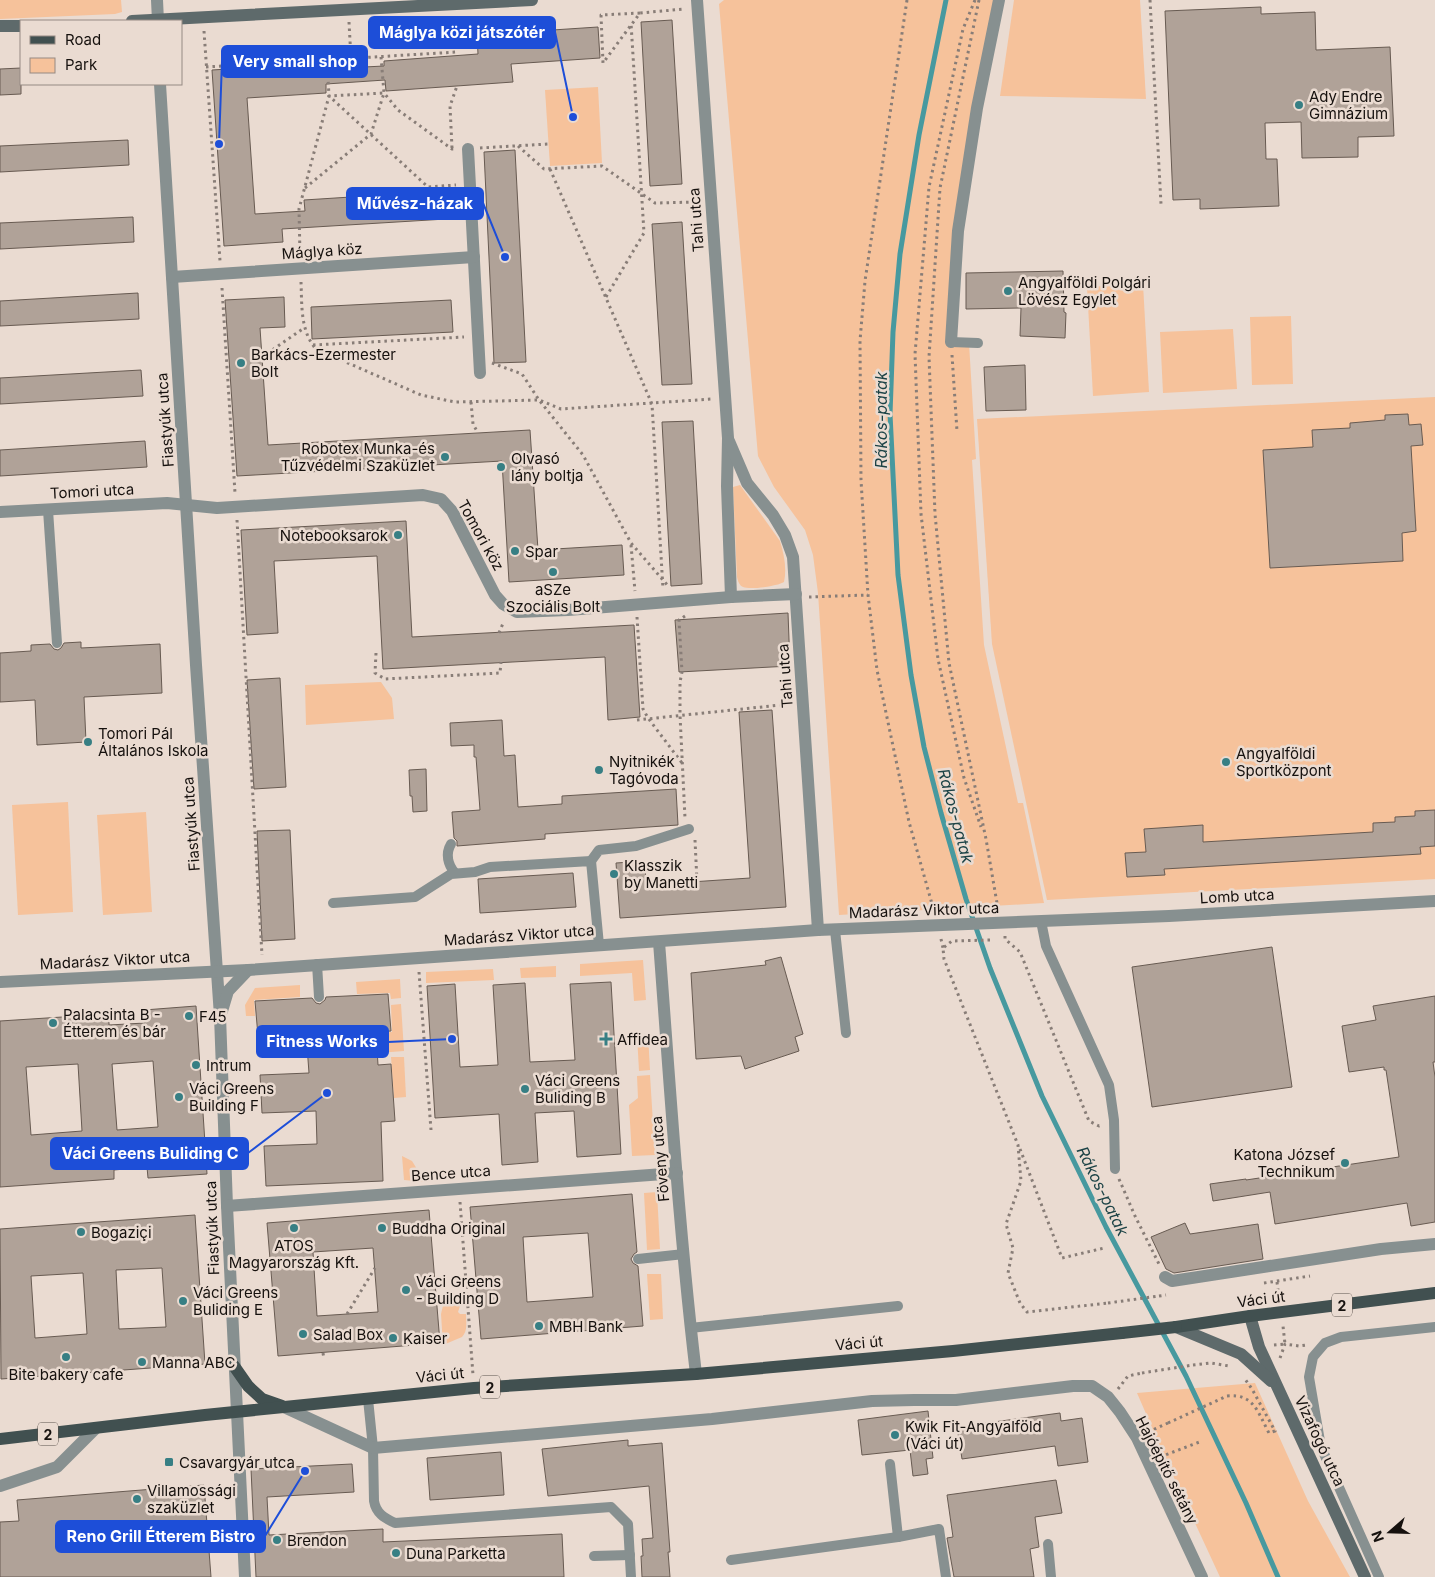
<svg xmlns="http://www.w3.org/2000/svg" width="1435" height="1577" viewBox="0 0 1435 1577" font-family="Inter,sans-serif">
<rect width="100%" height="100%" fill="#eadbd1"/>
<g fill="#f6c29b">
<path d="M0 0H121L122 12 115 14 0 19Z"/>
<path d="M724 0H999L977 108 951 342 969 343 976 459 972 460 984 645 1018 803H1023L1044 903 839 915 818 593 813 555 805 530 774 487 758 456 719 4Z"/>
<path d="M1014 0H1140L1146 99 1000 96Z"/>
<path d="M598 87 602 163 550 166 545 90Z"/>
<path d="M1143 284 1149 392 1093 396 1087 287Z"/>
<path d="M1291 316 1293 384 1252 385 1250 317Z"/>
<path d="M1233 329 1237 389 1163 393 1160 332Z"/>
<path d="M1435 397V879L1047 900 992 644 977 419Z"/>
<path d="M740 485 780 541C784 554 787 569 784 582 778 586 751 590 743 587 739 585 738 581 737 577L733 487Z"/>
<path d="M381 682 392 698 394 719 306 725 305 685Z"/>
<path d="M68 802 73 912 18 915 12 805Z"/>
<path d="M146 812 152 912 103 915 97 815Z"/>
<path d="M643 960 646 1000 634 1001 632 973 580 976V964Z"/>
<path d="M556 966V977L521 978 520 968Z"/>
<path d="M493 969 494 980 426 983V972Z"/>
<path d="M400 979 401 998 391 999 390 993 357 994 356 982Z"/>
<path d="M300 985V997L254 1000 255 1016H246L245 1005 255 988Z"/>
<path d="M401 1004 404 1051 378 1053 377 1033 392 1032 391 1005Z"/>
<path d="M637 1035H648L650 1070 639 1071Z"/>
<path d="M391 1057H404L406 1097 394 1098Z"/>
<path d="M650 1075 655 1155 632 1156 629 1105 638 1098 637 1076Z"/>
<path d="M402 1156 412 1161 425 1182 404 1180Z"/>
<path d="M657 1192 660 1249 647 1250 644 1193Z"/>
<path d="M647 1274H661L663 1319 650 1320Z"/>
<path d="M446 1293 454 1295 462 1300 458 1312 460 1314H466C466 1322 468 1331 462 1337L443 1345 441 1314Z"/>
<path d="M1255 1383 1308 1501 1350 1577H1220L1175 1480 1137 1393Z"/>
</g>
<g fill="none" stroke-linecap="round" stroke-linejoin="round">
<path stroke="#47999f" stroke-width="5" d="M946 0 919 135 900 254 893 332 890 414 898 575 911 675 924 747 941 813 966 899 990 968 1042 1096 1106 1227 1186 1376 1246 1503 1278 1577"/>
</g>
<g fill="#b0a298" stroke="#685b52" fill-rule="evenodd">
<path d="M1261 7V14L1315 12 1316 50 1390 47 1394 136 1358 137V157L1302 158 1301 122 1265 123 1266 159H1277L1279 206 1200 209V199L1173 200 1165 11Z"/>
<path d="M672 20 682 184 650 186 641 22Z"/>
<path d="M598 27 600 58 511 64 513 82 386 91 385 80 326 84V93L247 98 255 214 305 211 304 200 445 191 446 219 282 229 283 242 224 246 212 70 324 63 325 69 384 66V61L478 54 477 35Z"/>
<path d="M21 68V94L0 95V69Z"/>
<path d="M128 140 129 165 0 172V146Z"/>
<path d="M515 150 526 362 494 363 484 152Z"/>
<path d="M133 217 134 242 0 249V223Z"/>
<path d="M682 222 692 384 662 385 652 224Z"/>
<path d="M1063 271 1064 312 1066 313 1065 338 1020 336 1021 308 966 309V273Z"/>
<path d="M138 293 139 319 0 326V301Z"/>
<path d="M284 297 285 327 260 328 268 445 530 430 538 550 622 545 624 575 509 582 502 461 237 476 225 300Z"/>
<path d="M451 300 453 332 312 339 311 307Z"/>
<path d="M1025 365 1026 410 986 411 984 367Z"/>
<path d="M141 370 143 396 0 404V378Z"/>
<path d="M1408 414 1409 425 1421 424 1423 445 1411 446 1416 531 1402 533 1403 561 1270 568 1263 450 1313 447 1312 430 1350 428V423L1385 420V415Z"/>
<path d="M693 421 702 584 671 586 662 422Z"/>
<path d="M145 441 147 467 0 476V450Z"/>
<path d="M406 521 412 637 634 625 640 717 608 720 605 657 383 669 377 556 274 561 278 633 247 635 241 530Z"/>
<path d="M788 613 790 666 679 672 675 620Z"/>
<path d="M81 642V648L160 644 162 693 84 697 86 742 37 745 35 700 0 702V653L31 651V645L50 644 54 649 58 650 61 648 64 643Z"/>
<path d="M280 678 286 787 254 789 247 680Z"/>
<path d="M772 710 786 907 620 918 616 863 645 861 646 885 750 878 739 712Z"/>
<path d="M502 720 504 756 515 755 518 807 562 804V796L676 789 678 825 545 834V839L457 846V841L454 838 452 812 480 810 476 757H474V745L451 746 450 723Z"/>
<path d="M426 769 427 811 413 812 412 796H410L409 770Z"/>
<path d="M1435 810V846L1420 847 1421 854 1164 869 1165 875 1127 877 1125 853 1146 852 1144 829 1203 825V842L1373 832V823L1395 822V817L1415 816V811Z"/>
<path d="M290 830 295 939 262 941 257 831Z"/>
<path d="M573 873 576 907 480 913 478 879Z"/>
<path d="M1272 947 1292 1087 1152 1107 1132 967Z"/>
<path d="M781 957 803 1034 795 1037 799 1051 745 1069 741 1056 696 1059 691 973 766 965 765 961Z"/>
<path d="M611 982 621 1154 577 1157 574 1111 535 1113 538 1162 502 1165 499 1114 435 1118 427 986 455 984 460 1067 498 1065 493 985 525 983 530 1062 575 1060 570 984Z"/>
<path d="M388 994 391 1031 376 1032 378 1065 391 1064 395 1121 381 1122 383 1181 266 1186 264 1146 317 1144 316 1111 262 1113 260 1075 309 1073 307 1046 259 1048 255 1001 312 998 316 1003 320 1004 325 1000 326 997Z"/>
<path d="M1435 996V1062H1433L1435 1077V1222L1411 1226 1407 1203 1275 1224 1270 1192 1213 1201 1210 1184 1246 1179V1180L1399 1157 1386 1070H1384V1067L1349 1072 1342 1026 1376 1020 1373 1006Z"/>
<path d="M196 1006 207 1174 148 1178 147 1167 114 1170V1179L0 1187V1021L109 1014V1025L145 1023 144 1010ZM153 1061 158 1127 117 1130 112 1064ZM78 1064 82 1131 31 1135 26 1067Z"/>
<path d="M632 1194 637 1252 634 1254 631 1259 633 1263 638 1266 643 1326 481 1339 470 1207ZM588 1233 593 1297 527 1302 523 1237Z"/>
<path d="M429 1210 440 1343 278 1356 267 1223ZM373 1248 378 1312 317 1316 313 1252Z"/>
<path d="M195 1215 205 1364 1 1379 0 1229ZM162 1268 166 1327 119 1329 116 1270ZM83 1273 87 1334 35 1338 31 1276Z"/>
<path d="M1185 1223 1190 1234 1258 1224 1263 1259 1174 1273 1166 1269 1151 1237Z"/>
<path d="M928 1411 933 1458 926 1459 928 1474 913 1476 910 1450 862 1455 858 1420Z"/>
<path d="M1060 1413 1061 1421 1082 1418 1088 1462 1058 1466 1055 1446 962 1459 957 1427Z"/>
<path d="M628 1440V1446L662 1443 670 1552H668L670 1577H642L641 1556H643L642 1539 653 1538 649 1486 548 1496 542 1449Z"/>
<path d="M501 1452 504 1495 430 1500 427 1458Z"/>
<path d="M352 1464 354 1492 267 1497 269 1535 383 1529V1542L562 1534 564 1577H256L251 1469Z"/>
<path d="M1056 1480 1062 1513 1035 1517 1039 1547 1030 1549 1034 1577H954L947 1538 953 1537 947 1495Z"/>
<path d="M204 1485 211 1577H0V1522L19 1521 17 1500Z"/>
</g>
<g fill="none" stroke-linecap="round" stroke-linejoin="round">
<g stroke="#887d77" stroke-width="3" stroke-dasharray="2.5 4" stroke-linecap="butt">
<path d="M907 0 865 281 860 341 861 480 868 595 877 670 909 822 934 911"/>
<path d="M975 0 963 29 929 187 915 354 921 514 938 659 964 778 981 827"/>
<path d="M979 0 940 188 929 357 935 514 949 663 986 839 998 909"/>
<path d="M1150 0 1161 204"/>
<path d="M640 13 601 15 603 63 640 13 684 9"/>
<path d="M349 22 351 59"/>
<path d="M204 31 220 261"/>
<path d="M381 57 384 93 398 110 452 149H454"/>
<path d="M206 67 457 52"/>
<path d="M518 146 544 169 602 166 655 203 698 202"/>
<path d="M452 148 450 106 457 86"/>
<path d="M480 148 549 144"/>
<path d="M550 169 652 404 663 589"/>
<path d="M305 188 371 134 384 93 329 96 428 187 456 185"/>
<path d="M300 256 299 209 329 96 327 60"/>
<path d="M301 282C302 304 300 331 316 349L421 395 455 402 539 400 561 409 712 399"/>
<path d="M222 288 235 493"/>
<path d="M606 297 644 233 631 23"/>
<path d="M313 345 464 337"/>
<path d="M952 355 957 431"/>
<path d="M262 357 304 328"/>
<path d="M492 363 522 374 539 400 583 455 631 543 669 587"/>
<path d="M471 402 473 424 478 433"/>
<path d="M237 520 262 955"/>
<path d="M631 545 635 591"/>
<path d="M809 597 868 595"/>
<path d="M685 616 679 620 682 672 680 682V715L685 818"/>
<path d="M637 617 643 709 648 718 682 763"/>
<path d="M499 633 504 621"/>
<path d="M376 653 375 673 385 679 500 673 501 662"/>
<path d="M637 720 790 704"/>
<path d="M695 840 697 882"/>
<path d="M1005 936V939L1020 952 1089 1121 1099 1126 1101 1125"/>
<path d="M941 939 943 948"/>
<path d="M990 940 952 941 943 948 944 959 1018 1145 1021 1181 1006 1224 1013 1248 1008 1273 1020 1303 1027 1312 1108 1303"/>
<path d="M419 972 431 1130"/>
<path d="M1020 1149 1062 1258 1104 1248"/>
<path d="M1119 1179 1135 1216 1159 1264"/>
<path d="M460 1202 473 1375"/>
<path d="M1277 1282 1279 1298"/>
<path d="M1264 1283 1310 1276"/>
<path d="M1159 1296 1166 1295"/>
<path d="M347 1314 375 1268"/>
<path d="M1274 1345 1285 1344 1283 1326"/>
<path d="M323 1353 324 1359"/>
<path d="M1280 1358 1285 1344 1299 1346 1306 1345"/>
<path d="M1193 1365 1211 1363 1229 1366"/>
<path d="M1118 1389 1128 1376 1142 1373"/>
<path d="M1227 1396C1254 1393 1258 1413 1269 1433L1275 1431 1252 1389 1245 1379"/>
<path d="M1148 1432 1168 1423"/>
<path d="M1160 1457 1202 1441"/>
</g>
<g stroke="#879090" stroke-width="10">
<path d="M951 342 978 343"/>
<path d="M48 510 57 643"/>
<path d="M451 844C445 854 448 865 455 873"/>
<path d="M591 861 599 850 636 846 689 829"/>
<path d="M333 903 415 897 451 874 475 872 490 867 591 861 599 945"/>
<path d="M1041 921 1046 946 1109 1085 1114 1120 1115 1169"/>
<path d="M835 930 846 1033"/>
<path d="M317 964 319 997"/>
<path d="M638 1259 684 1254"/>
<path d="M690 1328 898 1306"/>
<path d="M368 1399 373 1448 374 1501C376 1513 384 1518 395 1523L611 1507 628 1524 631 1577"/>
<path d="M890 1464 898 1537"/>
<path d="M1048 1544 1051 1577"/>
<path d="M594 1556 630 1555"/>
<path d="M731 1560 898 1537 939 1529 946 1577"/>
<path d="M1379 1577 1321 1447 1309 1377 1313 1357 1325 1343 1341 1337 1435 1327"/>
</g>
<g stroke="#879090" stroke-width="12">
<path d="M157 0 158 21"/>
<path d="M697 0 728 438 727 486 731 597"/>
<path d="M160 84 196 665 220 1016 227 1206 245 1577"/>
<path d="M468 149 480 373"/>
<path d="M172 277 474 257"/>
<path d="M951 342 958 231 977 108 999 0"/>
<path d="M729 441 747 483 773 515 785 535 793 557 818 930"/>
<path d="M0 512 167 503 217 508 423 495 441 499 452 511 495 595 503 604 517 612 568 610 731 597 796 594"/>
<path d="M659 942C670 1086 679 1231 696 1374"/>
<path d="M0 982 248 970 818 930 1169 916 1435 901"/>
<path d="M222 1011 228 991 248 970"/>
<path d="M227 1206 677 1173"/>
<path d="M1165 1277 1172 1281 1381 1249 1435 1244"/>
<path d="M284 1407 373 1448 712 1419 872 1401 914 1400H956L1073 1386H1092L1108 1397 1120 1412 1137 1438 1202 1577"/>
<path d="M0 1486 57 1467 96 1428"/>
</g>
<g stroke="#5e6a6b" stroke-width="12">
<path d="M132 21 532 0"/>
<path d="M0 26H21"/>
<path d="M1250 1316 1259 1347 1365 1577"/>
<path d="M1176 1327 1241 1354 1271 1381"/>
</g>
<g stroke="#415050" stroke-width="12">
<path d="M1176 1327 1250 1316 1435 1293"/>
<path d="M234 1366 248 1386 262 1399 282 1406"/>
<path d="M0 1439 205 1415 474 1388 696 1374 953 1351 1122 1333"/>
</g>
<g stroke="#887d77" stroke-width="3" stroke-dasharray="2.5 4" stroke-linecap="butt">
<path d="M1108 1303 1159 1296"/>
<path d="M1142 1373 1193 1365"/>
<path d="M1168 1423 1227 1396"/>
</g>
<path stroke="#415050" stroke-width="12" d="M1122 1333 1176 1327"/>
</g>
<g fill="#377f84" stroke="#eadbd1" stroke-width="2">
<circle cx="1299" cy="105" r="5"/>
<circle cx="1008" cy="291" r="5"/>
<circle cx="241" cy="363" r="5"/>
<circle cx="445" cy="457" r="5"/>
<circle cx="501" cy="467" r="5"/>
<circle cx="398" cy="535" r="5"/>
<circle cx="515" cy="551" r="5"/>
<circle cx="553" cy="572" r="5"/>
<circle cx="88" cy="742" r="5"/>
<circle cx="1226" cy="762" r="5"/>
<circle cx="599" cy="770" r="5"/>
<circle cx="614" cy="874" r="5"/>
<circle cx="189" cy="1016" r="5"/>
<circle cx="53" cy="1023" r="5"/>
<path d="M603.5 1031.5h5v5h5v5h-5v5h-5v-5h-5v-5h5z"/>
<circle cx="196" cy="1065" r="5"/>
<circle cx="525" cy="1089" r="5"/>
<circle cx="179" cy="1097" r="5"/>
<circle cx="1345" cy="1163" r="5"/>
<circle cx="294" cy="1228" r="5"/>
<circle cx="382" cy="1228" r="5"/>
<circle cx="81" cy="1232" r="5"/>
<circle cx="406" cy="1290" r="5"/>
<circle cx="183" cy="1301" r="5"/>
<circle cx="539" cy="1326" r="5"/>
<circle cx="303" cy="1334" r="5"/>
<circle cx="393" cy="1338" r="5"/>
<circle cx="66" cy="1357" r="5"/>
<circle cx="142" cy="1362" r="5"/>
<circle cx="895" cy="1435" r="5"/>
<rect x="164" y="1457" width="10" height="10" rx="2.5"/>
<circle cx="137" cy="1499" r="5"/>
<circle cx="277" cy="1540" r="5"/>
<circle cx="396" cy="1553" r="5"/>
</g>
<g text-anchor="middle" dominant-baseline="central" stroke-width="5" stroke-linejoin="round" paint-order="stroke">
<g fill="#eadbd1" stroke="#564e48" stroke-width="1">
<rect x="1332" y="1293.5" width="20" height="23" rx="4"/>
<rect x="480" y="1375.5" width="20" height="23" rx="4"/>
<rect x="38" y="1422.5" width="20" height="23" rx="4"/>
</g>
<g font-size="14" font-weight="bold" fill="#16110e">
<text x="1342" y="1305">2</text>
<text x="490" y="1387">2</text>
<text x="48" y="1434">2</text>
</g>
<g font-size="15" fill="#16110e" stroke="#eadbd1" text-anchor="start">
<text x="1309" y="96">Ady Endre<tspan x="1309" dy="17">Gimnázium</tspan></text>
<text x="1018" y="282">Angyalföldi Polgári<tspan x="1018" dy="17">Lövész Egylet</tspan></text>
<text x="251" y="354">Barkács-Ezermester<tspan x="251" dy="17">Bolt</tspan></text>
<text x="435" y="448" text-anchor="end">Robotex Munka-és<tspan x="435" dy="17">Tűzvédelmi Szaküzlet</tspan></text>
<text x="511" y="458">Olvasó<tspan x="511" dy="17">lány boltja</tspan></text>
<text x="388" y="535" text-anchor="end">Notebooksarok</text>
<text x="525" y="551">Spar</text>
<text x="553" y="589" text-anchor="middle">aSZe<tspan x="553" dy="17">Szociális Bolt</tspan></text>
<text x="98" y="733">Tomori Pál<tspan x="98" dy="17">Általános Iskola</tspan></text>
<text x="1236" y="753">Angyalföldi<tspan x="1236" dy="17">Sportközpont</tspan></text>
<text x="609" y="761">Nyitnikék<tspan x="609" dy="17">Tagóvoda</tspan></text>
<text x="624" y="865">Klasszik<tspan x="624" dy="17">by Manetti</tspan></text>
<text x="63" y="1014">Palacsinta B -<tspan x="63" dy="17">Étterem és bár</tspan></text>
<text x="199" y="1016">F45</text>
<text x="617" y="1039">Affidea</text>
<text x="206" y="1065">Intrum</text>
<text x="535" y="1080">Váci Greens<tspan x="535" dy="17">Buliding B</tspan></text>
<text x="189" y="1088">Váci Greens<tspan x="189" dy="17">Building F</tspan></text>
<text x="1335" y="1154" text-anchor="end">Katona József<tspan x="1335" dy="17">Technikum</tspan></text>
<text x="392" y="1228">Buddha Original</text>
<text x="91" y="1232">Bogaziçi</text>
<text x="294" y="1245" text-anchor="middle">ATOS<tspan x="294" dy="17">Magyarország Kft.</tspan></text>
<text x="416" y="1281">Váci Greens<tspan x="416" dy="17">- Building D</tspan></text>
<text x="193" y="1292">Váci Greens<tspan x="193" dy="17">Buliding E</tspan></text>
<text x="549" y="1326">MBH Bank</text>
<text x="313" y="1334">Salad Box</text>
<text x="403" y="1338">Kaiser</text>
<text x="152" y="1362">Manna ABC</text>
<text x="66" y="1374" text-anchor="middle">Bite bakery cafe</text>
<text x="905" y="1426">Kwik Fit-Angyalföld<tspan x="905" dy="17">(Váci út)</tspan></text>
<text x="179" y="1462">Csavargyár utca</text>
<text x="147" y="1490">Villamossági<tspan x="147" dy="17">szaküzlet</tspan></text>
<text x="287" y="1540">Brendon</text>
<text x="406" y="1553">Duna Parketta</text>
</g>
<g font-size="15" fill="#16110e" stroke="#eadbd1">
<text transform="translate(696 220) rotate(-94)">Tahi utca</text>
<text transform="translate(322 251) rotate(-4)">Máglya köz</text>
<text transform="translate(165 420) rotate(-94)">Fiastyúk utca</text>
<text transform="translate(92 491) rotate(-3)">Tomori utca</text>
<text transform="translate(481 535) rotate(61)">Tomori köz</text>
<text transform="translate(785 676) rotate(-94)">Tahi utca</text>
<text transform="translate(191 824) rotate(-94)">Fiastyúk utca</text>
<text transform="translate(1237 896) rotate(-3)">Lomb utca</text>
<text transform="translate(924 910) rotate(-2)">Madarász Viktor utca</text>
<text transform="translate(519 935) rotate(-4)">Madarász Viktor utca</text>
<text transform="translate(115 960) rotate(-3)">Madarász Viktor utca</text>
<text transform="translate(660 1159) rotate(-95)">Föveny utca</text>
<text transform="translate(451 1173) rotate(-4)">Bence utca</text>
<text transform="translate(212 1228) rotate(-92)">Fiastyúk utca</text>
<text transform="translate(1261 1299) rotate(-7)">Váci út</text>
<text transform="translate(859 1343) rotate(-5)">Váci út</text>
<text transform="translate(440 1375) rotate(-6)">Váci út</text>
<text transform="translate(1320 1441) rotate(65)">Vizafogó utca</text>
<text transform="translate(1167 1470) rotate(63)">Hajóépítő sétány</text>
</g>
<g font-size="16" font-style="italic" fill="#1c4346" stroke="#eadbd1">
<text transform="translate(881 420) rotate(-90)">Rákos-patak</text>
<text transform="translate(956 816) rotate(75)">Rákos-patak</text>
<text transform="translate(1103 1191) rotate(64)">Rákos-patak</text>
</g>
</g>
<path fill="none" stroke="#1d4ed8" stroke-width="2" d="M573 117L555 32M219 144L222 61M505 257L483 203M452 1039L388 1042M327 1093L248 1153M305 1471L265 1536"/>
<g fill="#1d4ed8" stroke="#eadbd1" stroke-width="2">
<circle cx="573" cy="117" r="5"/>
<circle cx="219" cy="144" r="5"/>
<circle cx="505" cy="257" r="5"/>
<circle cx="452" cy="1039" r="5"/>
<circle cx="327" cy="1093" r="5"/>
<circle cx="305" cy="1471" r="5"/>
</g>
<g fill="#1d4ed8" stroke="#1d4ed8" stroke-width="2">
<rect x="369" y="17" width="186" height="31" rx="5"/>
<rect x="222" y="46" width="145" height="31" rx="5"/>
<rect x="347" y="188" width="136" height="31" rx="5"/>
<rect x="257" y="1026" width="131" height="31" rx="5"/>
<rect x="51" y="1138" width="197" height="31" rx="5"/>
<rect x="56" y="1521" width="209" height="31" rx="5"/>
</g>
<g font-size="16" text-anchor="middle" font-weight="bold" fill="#fff">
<text x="462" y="38">Máglya közi játszótér</text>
<text x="295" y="67">Very small shop</text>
<text x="415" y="209">Művész-házak</text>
<text x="322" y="1047">Fitness Works</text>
<text x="150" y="1159">Váci Greens Buliding C</text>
<text x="161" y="1542">Reno Grill Étterem Bistro</text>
</g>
<rect x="20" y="20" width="162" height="65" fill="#eadbd1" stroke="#958a83"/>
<rect x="30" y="36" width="25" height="8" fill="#415050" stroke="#958a83"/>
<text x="65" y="45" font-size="15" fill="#16110e">Road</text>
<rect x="30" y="58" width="25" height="15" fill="#f6c29b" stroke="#958a83"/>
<text x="65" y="70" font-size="15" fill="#16110e">Park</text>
<g transform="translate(1390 1532) rotate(250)" stroke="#eadbd1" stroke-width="4" paint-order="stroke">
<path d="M0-4L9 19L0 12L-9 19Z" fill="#16110e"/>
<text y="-8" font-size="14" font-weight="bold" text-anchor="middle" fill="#16110e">N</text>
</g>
</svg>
